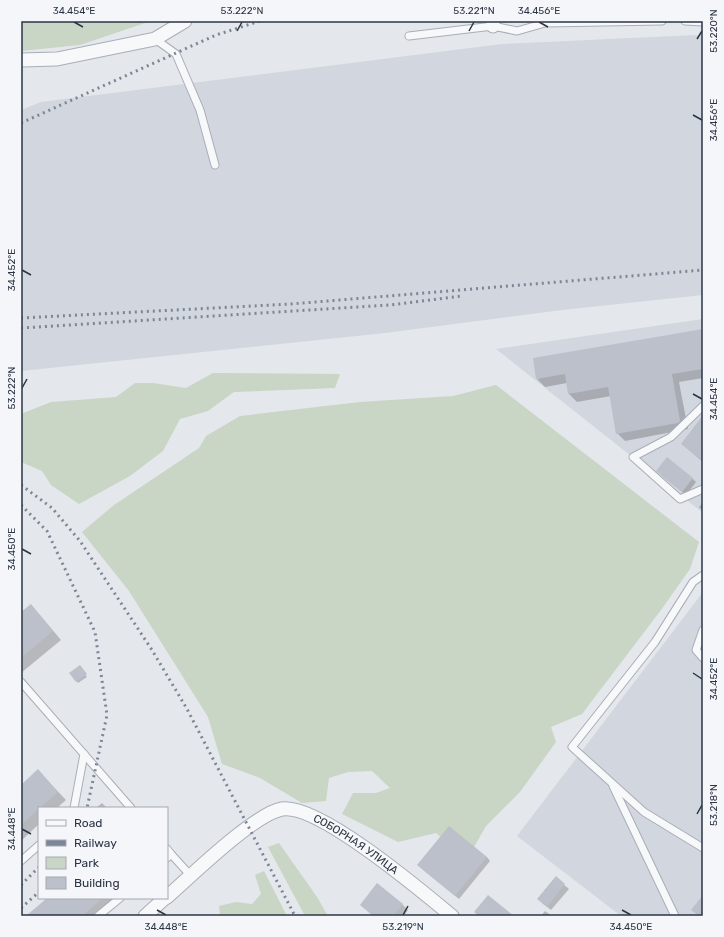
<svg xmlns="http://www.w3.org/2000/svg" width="724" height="937" viewBox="0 0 724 937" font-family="Rubik,sans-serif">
<rect width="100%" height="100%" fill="#e4e7ec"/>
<g fill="#d2d6de">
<path d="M696 35 703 37V295L562 310 385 333 21 371V110L41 102 502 44Z"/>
<path d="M703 319V513L496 349Z"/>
<path d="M703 592V916H621L517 836Z"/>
</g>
<g fill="#c9d6c5">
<path d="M21 21H151L80 45 21 51Z"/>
<path d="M213 373 340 374 335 388 234 392 208 411 180 419 163 451 130 476 79 504 51 485 42 471 21 462V414L51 402 116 397 135 383H153L186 388Z"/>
<path d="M496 385 699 542 690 569 661 610 582 714 551 727 556 742 520 792 486 826 474 847 455 849 436 833 398 842 342 814 353 793H376L390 788 372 771 348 772 329 778 326 801 302 803 260 778 222 764 208 717 129 591 82 532 114 505 199 448 206 436 240 416 360 402 453 396Z"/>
<path d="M279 843 317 897 328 916H305L268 847Z"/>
<path d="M264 871 287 916H220L219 906 236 902 252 904 261 894 255 875Z"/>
</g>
<g fill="#0003">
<path d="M703 330V378L679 382 688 429 625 441 617 433 611 396 577 402 569 394 567 383 545 387 537 379Z"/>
<path d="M703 417V462L682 444Z"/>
<path d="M661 475 693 479 696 482 686 495Z"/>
<path d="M703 503V511L699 507Z"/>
<path d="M21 614H39L61 640 21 673Z"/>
<path d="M81 668 87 677 78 683 71 673Z"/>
<path d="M46 779 66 800 57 808H39V824L21 841V786Z"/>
<path d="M102 803 107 808H96Z"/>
<path d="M487 857 490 861 459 899 422 869Z"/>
<path d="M556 878 569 889 551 910 542 903Z"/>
<path d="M48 898H120L99 916H28Z"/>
<path d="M402 904 408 910 404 916H373Z"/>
<path d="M545 911 552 916H541Z"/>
</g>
<g fill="#bbc0ca">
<path d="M703 329V369L672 374 680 421 678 423 616 434 608 387 568 394 565 374 536 379 533 358Z"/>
<path d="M703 415V461L681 444Z"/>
<path d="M667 457 693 478 682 492 656 471Z"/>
<path d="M31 604 53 631 21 658V612Z"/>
<path d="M80 665 87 674 76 682 69 673Z"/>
<path d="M38 769 58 792 21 825V785Z"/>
<path d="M449 826 487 857 455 896 417 865Z"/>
<path d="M556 876 565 884 547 907 537 899Z"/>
<path d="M377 883 403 904 393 916H373L360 905Z"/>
<path d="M488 895 514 916H479L474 912Z"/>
<path d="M703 895V916H699L691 910Z"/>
<path d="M47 898H103L82 916H26Z"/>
</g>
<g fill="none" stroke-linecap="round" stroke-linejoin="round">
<defs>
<g id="service">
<path d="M685 21 703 22"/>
<path d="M409 36 493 26 517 31 545 23 662 21"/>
<path d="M155 39 176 54 200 110 215 165"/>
<path d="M703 406 671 437 633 457 680 499 703 489"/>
<path d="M703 575 693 582 655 642 572 747 644 812 703 848"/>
<path d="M703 630 696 650 703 658"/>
<path d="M21 682 131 808"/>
<path d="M613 786 675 916"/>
<path d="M74 808 84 754"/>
<path d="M167 849 171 854 167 858"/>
<path d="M171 854 191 876"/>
<path d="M21 861 39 845"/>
<path d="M98 916 120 898"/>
</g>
<g id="minor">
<path d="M493 21V26"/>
<path d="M21 60 57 59 155 39 185 21"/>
<path id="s1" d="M167 897C191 876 254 814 282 809 318 803 423 892 452 916"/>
<path d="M145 916 165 898"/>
</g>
</defs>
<use href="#service" stroke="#a9aeb7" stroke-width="9"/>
<use href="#minor" stroke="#a9aeb7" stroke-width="15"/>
<use href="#service" stroke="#f7f8fa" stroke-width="7"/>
<use href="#minor" stroke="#f7f8fa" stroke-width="13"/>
<g stroke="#7d8696" stroke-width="3" stroke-dasharray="2 4" stroke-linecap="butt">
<path d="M21 123 216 35 260 21"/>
<path d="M21 318 291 304 703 270"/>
<path d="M21 328 390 305 461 296"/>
<path d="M21 485 52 508 80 541 152 650 187 709 295 916"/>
<path d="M21 505 47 531 95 632 107 715 87 808"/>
<path d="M21 885 39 867"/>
<path d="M21 908 39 892"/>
</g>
</g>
<path fill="none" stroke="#2b3445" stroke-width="1.5" d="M74 22 83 27M539 22 548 27M237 31 242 22M469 31 474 22M697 39 702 31M693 115 702 120M22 270 31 275M22 388 27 379M693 394 702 399M22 549 31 554M693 673 702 679M697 814 702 805M22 829 31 834M157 910 166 915M622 910 631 915M403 915 408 906"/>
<g text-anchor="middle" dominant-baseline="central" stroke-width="4" stroke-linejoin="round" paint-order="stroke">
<g font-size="11" fill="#2b3445" stroke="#f4f6f9">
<text stroke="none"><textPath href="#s1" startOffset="229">СОБОРНАЯ УЛИЦА</textPath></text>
</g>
</g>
<rect width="724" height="937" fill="none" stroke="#f4f6f9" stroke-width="44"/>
<rect x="38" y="807" width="130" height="92" fill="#f4f6f9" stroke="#a4a8b1"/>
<rect x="46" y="820" width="20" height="6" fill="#f7f8fa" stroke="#a4a8b1"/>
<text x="74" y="827" font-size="12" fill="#2b3445">Road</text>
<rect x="46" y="840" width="20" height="6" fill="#7d8696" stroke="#a4a8b1"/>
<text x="74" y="847" font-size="12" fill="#2b3445">Railway</text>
<rect x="46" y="857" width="20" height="12" fill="#c9d6c5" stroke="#a4a8b1"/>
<text x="74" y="867" font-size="12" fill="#2b3445">Park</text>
<rect x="46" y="877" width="20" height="12" fill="#bbc0ca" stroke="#a4a8b1"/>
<text x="74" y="887" font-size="12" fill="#2b3445">Building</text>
<rect x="22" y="22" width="680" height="893" fill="none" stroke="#2b3445" stroke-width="1.5"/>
<g font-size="10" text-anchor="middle" fill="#2b3445">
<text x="74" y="14">34.454°E</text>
<text x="242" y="14">53.222°N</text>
<text x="474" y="14">53.221°N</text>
<text x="539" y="14">34.456°E</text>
<text transform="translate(713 31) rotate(-90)" y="4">53.220°N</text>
<text transform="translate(713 120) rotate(-90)" y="4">34.456°E</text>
<text transform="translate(11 270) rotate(-90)" y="4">34.452°E</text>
<text transform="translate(11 388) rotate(-90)" y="4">53.222°N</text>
<text transform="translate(713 399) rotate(-90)" y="4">34.454°E</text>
<text transform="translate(11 549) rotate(-90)" y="4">34.450°E</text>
<text transform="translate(713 679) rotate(-90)" y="4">34.452°E</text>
<text transform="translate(713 805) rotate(-90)" y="4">53.218°N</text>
<text transform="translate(11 829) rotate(-90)" y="4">34.448°E</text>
<text x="166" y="930">34.448°E</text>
<text x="403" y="930">53.219°N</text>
<text x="631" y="930">34.450°E</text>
</g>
</svg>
